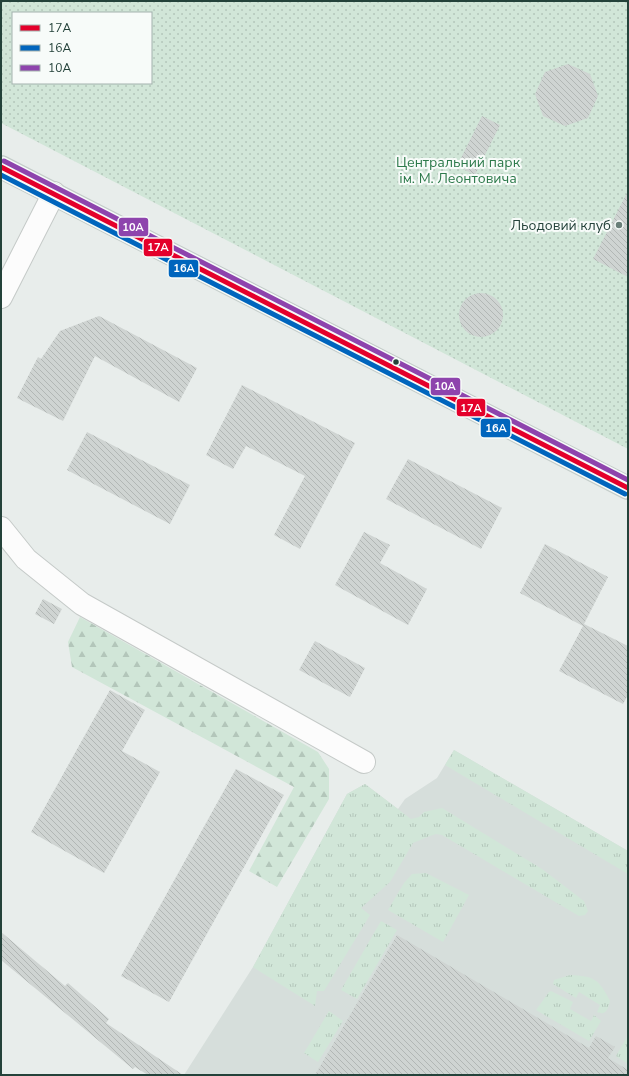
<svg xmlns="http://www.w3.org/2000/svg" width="629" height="1076" viewBox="0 0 629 1076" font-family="'Nunito Sans',sans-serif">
<defs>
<pattern id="grass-tufts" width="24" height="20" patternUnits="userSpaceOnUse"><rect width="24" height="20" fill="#d1e6d8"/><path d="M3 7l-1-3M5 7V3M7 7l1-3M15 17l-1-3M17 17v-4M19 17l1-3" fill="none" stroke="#b3c6ba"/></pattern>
<pattern id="forest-firs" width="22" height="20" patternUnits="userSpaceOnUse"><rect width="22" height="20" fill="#d1e6d8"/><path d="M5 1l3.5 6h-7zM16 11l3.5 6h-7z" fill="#b3c6ba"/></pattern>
<pattern id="park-dots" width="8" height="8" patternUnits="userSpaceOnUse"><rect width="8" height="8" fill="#d1e6d8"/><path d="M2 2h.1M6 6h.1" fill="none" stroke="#b3c6ba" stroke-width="1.8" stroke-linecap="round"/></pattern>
<pattern id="building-back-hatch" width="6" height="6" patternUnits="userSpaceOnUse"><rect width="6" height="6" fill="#cfd4d2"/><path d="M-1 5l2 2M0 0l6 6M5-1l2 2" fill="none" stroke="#b2b7b5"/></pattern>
</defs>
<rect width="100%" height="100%" fill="#e8edeb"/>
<path fill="#d6dedb" d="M454 750 628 851V1075H184L253 967 347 794 365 784 398 809 405 799 437 778Z"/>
<g fill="url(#grass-tufts)">
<path d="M454 750 628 851V874L445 765Z"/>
<path d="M365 784 411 819 419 817 424 812 442 808 542 869 584 901 588 911 585 915 579 916 442 835 436 834 430 836 413 843 390 882 361 908 370 915 324 991H317L315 1006 253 967 347 794Z"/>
<path d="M426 873 469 895 443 942 388 910 404 883 412 874Z"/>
<path d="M381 921 397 930 357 999 341 990Z"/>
<path d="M570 975C594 976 599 979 610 1001 608 1009 606 1016 597 1012L600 1005 579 992 576 998 553 984 554 980Z"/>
<path d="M551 991 573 1002 570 1009 591 1021 594 1015 601 1021 589 1041 536 1010 549 992Z"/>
<path d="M329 1011 343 1021 318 1062 304 1053Z"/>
<path d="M628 1035V1064L616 1056Z"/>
</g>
<path fill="url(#forest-firs)" d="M80 617 318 752 329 769V799L277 887 249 871 294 787 72 667 68 642Z"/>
<path fill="url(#park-dots)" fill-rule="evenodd" d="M1 1H628V449L1 123ZM13 13H151V83H13Z"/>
<g fill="url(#building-back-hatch)">
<path d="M568 64 590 74 598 96 588 118 565 126 543 116 535 94 545 72Z"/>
<path d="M482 116 500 125 475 175 457 166Z"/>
<path d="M628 191V277L593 259Z"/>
<circle cx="481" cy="315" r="22"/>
<path d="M99 316 197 368 179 402 95 356 63 421 17 398 38 357 41 359 60 331Z"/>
<path d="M242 385 355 443 300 549 274 535 305 476 246 446 233 469 206 455Z"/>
<path d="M87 432 190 485 170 524 67 470Z"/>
<path d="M408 459 502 508 481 549 386 499Z"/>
<path d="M364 532 390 545 380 563 427 589 408 625 335 585Z"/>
<path d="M545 544 608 577 584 624 628 646V695L623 704 559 671 583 626 520 593Z"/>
<path d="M43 599 62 609 54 624 35 614Z"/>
<path d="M315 641 365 668 350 697 299 670Z"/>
<path d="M110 690 145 710 122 751 160 772 104 873 31 832Z"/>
<path d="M236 769 284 795 169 1002 121 976Z"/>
<path d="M1 932 65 986 68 983 109 1019 106 1023 183 1075H148L135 1067 133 1069 1 960Z"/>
<path d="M397 935 589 1048 596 1036 615 1047 608 1058 628 1070V1075H315Z"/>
</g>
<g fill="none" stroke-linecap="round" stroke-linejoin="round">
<defs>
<g id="street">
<path d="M1 297 54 193"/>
<path d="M1 528 26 559 82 604 364 762"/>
</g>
<path id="primary" d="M1 167 628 488"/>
</defs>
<use href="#street" stroke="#c5cac8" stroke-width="24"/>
<use href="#primary" stroke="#c3ccc9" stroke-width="24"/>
<use href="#street" stroke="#fcfcfc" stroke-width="22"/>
<use href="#primary" stroke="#cfd7d5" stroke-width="22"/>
<defs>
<path id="bus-1" d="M1 167 628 488"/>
<path id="bus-2" d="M1 175 625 494"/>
<path id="bus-3" d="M4 161 628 480"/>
</defs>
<use href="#bus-1" stroke="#f7fbf9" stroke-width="8"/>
<use href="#bus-2" stroke="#f7fbf9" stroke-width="8"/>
<use href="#bus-3" stroke="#f7fbf9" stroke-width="8"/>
<use href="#bus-1" stroke="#e4002b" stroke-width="5"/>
<use href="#bus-2" stroke="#0065bd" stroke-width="5"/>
<use href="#bus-3" stroke="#8e44ad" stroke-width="5"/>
</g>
<circle fill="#697e78" stroke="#f7fbf9" stroke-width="1.5" cx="619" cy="225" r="4"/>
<circle fill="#24423a" stroke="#f7fbf9" stroke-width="1.5" cx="396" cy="362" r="3.5"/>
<g text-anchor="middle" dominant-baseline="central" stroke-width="4" stroke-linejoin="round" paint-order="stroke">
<g font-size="14" fill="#2d7a4b" stroke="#f7fbf9">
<text x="458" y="162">Центральний парк<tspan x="458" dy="16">ім. М. Леонтовича</tspan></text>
</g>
<g font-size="14" fill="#24423a" stroke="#f7fbf9" text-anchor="end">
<text x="611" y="225">Льодовий клуб</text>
</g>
</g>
<g stroke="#f7fbf9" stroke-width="1.5">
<rect x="118" y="217" width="31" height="20" rx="4" fill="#8e44ad"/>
<rect x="143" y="238" width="30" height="19" rx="4" fill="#e4002b"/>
<rect x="168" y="259" width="31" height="19" rx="4" fill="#0065bd"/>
<rect x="430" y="377" width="31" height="19" rx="4" fill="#8e44ad"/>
<rect x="456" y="398" width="30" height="19" rx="4" fill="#e4002b"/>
<rect x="480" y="418" width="31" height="20" rx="4" fill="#0065bd"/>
</g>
<g font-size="11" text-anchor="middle" font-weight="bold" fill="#fff">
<text x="133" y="231">10А</text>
<text x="158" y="251">17А</text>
<text x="184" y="272">16А</text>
<text x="445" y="390">10А</text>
<text x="471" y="412">17А</text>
<text x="496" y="432">16А</text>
</g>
<rect width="629" height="1076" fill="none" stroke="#24423a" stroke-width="4"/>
<rect x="12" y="12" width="140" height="72" fill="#f7fbf9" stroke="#a3b1ad"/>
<rect x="20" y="25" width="20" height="6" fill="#e4002b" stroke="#a3b1ad"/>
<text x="48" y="32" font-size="12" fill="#24423a">17А</text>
<rect x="20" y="45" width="20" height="6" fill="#0065bd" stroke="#a3b1ad"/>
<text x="48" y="52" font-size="12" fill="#24423a">16А</text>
<rect x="20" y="65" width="20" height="6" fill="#8e44ad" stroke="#a3b1ad"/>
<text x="48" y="72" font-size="12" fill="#24423a">10А</text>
</svg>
